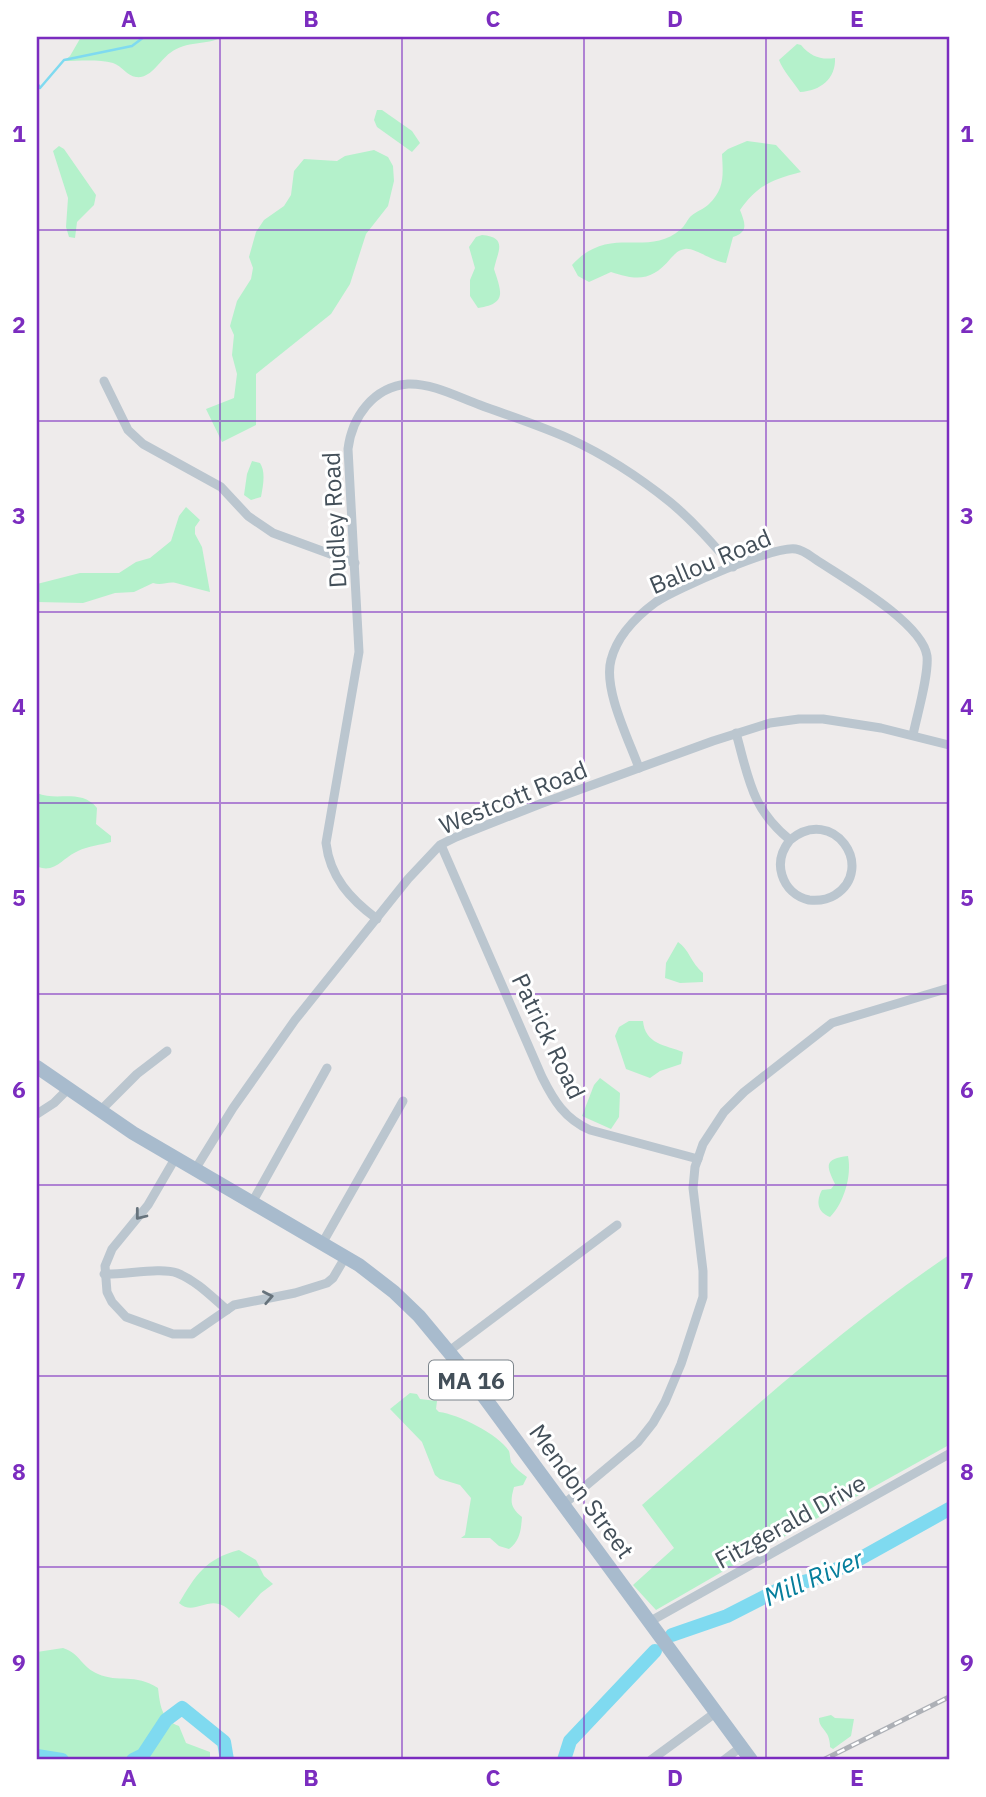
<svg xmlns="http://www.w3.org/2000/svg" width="986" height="1797" viewBox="0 0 986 1797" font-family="'IBM Plex Sans',sans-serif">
<rect width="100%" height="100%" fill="#eeebeb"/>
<g fill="#b4f1cb">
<path d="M81 37H222C206 46 187 40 170 53 160 60 151 79 136 77 127 76 122 66 113 63 98 59 79 61 64 61L70 56Z"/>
<path d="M797 44 801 45C811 57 821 60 835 58 836 79 820 91 800 92 793 81 783 71 779 60Z"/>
<path d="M377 110H382L412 131 420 143 412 152 377 127 374 120Z"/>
<path d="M747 141 776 145 801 172C771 180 758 185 740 210 745 223 749 232 733 237L726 263C712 261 693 247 685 249 678 250 675 254 671 258 652 281 638 281 611 272L589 282 578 276 572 265C610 223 647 259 681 229 685 226 687 220 691 216 697 211 704 209 709 204 725 188 723 175 722 154L728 149Z"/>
<path d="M59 146 64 149 96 195 94 205 77 222 75 238 69 237 66 227 68 198 53 151Z"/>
<path d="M374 150 388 157 393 166 394 181 388 206 366 234 350 284 331 314 256 374V425L222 442 206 409 234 398 237 374 232 355 234 335 230 326 237 301 251 279 253 268 249 257 256 232 264 220 284 206 291 195 294 171 304 159 337 161 345 156Z"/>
<path d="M482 235C509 237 497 253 494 269 501 291 508 304 478 308L470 296V280L475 268 469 247 476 237Z"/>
<path d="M252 461 260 463C266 472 263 486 261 497L251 500 244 495 247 474Z"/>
<path d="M186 507 200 520 195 527V534L202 547 210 592C198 589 187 586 176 583 168 581 162 586 153 583L134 592 115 593 83 603 37 602V584L80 573H119L136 562 150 558 171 541 179 516Z"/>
<path d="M37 793C56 802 81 788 97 808L96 824 111 836V842C101 845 88 846 78 851 62 858 56 873 38 867Z"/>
<path d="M678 942C689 949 691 963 703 973V982L680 983 665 978 666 963Z"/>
<path d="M629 1021H643C645 1044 665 1045 683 1052L681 1064 660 1071 650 1078 626 1069 615 1036 619 1027Z"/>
<path d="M600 1078 620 1093 619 1117 611 1129 582 1116 594 1085Z"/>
<path d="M848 1156C852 1176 844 1203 830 1217 817 1212 816 1201 822 1190L831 1189 835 1184C826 1165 824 1159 848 1156Z"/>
<path d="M949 1255V1445L760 1550 656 1610 633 1585 674 1548 642 1505C741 1419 840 1329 949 1255Z"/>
<path d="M410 1393 417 1394 420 1399 437 1401 436 1409 439 1412C458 1414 498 1434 509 1451 510 1454 510 1459 511 1462 515 1468 521 1473 527 1477L523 1485 514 1487C510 1502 510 1507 522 1517 521 1530 520 1541 509 1549L499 1546 490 1538H461L465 1535 471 1498 460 1485 440 1479 435 1475 422 1442 390 1409Z"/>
<path d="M239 1550 256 1560 264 1576 273 1584 261 1593 239 1618C233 1613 226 1606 219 1604 204 1600 192 1615 179 1603 196 1575 205 1559 239 1550Z"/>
<path d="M63 1648C81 1654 81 1667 98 1674 118 1683 135 1673 158 1688 160 1704 161 1720 179 1726L186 1743 210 1752V1760H37V1652Z"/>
<path d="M831 1715 835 1718 854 1719 851 1736 833 1749 830 1747C830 1743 829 1737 827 1734 823 1727 819 1726 819 1718Z"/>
</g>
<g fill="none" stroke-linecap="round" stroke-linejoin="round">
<path stroke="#7fdaf0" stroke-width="2.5" d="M37 83 40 88 64 60 132 46 144 37"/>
<g stroke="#7fdaf0" stroke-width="14">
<path d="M672 1635 727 1616 784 1587 811 1580 854 1562 949 1509"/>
<path d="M37 1756 62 1760"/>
<path d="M133 1760 143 1755 166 1720 182 1708 224 1742 227 1760"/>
<path d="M564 1760 570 1741 655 1651"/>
</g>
<g stroke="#bbc6cf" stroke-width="9">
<path d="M104 381 128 430 143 444 221 487 248 516 273 533 355 563"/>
<path d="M736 733C749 779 751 808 790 840 833 804 877 868 835 895 827 900 818 901 809 900 796 897 786 888 782 875 778 862 782 850 790 840"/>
<path d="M639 768C629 740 603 689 611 660 617 636 637 616 656 602 675 589 775 545 796 549 803 550 809 555 815 559 843 578 922 622 927 656 929 675 917 715 913 735"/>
<path d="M441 845 542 1077C554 1101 565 1119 590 1130L698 1159"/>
<path d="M377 919C350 899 330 877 326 843L359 652 348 449C352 417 373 387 408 384 432 383 458 397 480 405 510 416 541 426 570 439 605 455 640 478 670 502 693 521 713 544 733 567"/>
<path d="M100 1111 137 1074 167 1051"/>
<path d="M37 1114 54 1103 68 1089"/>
<path d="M176 1157 148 1205 112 1249 105 1266 107 1292 112 1302 126 1317 173 1334H192L234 1305 295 1293 327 1283 333 1278 346 1256"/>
<path d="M196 1168 233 1108 295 1020 408 879 440 845 456 837 540 804 713 741 770 723 799 719H823L881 728 949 745"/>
<path d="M253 1201 327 1068"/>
<path d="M323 1242 403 1101"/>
<path d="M104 1274C124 1275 161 1267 177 1273 197 1281 212 1297 227 1310"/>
<path d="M449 1351 617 1225"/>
<path d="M564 1504 638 1442 653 1423 665 1402 681 1364 703 1297V1271L693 1188 695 1167 703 1144 724 1112 744 1092 832 1023 949 988"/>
<path d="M649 1622 949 1454"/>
<path d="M651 1760 715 1713"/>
<path d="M724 1760 741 1747"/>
</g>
<path stroke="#a8bbcd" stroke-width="14" d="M37 1067 133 1133 359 1265 394 1292 419 1316 468 1375 751 1760"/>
<defs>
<path id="rail" d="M823 1760 949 1697"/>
</defs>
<use href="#rail" stroke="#adb0b6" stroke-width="5"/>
<use href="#rail" stroke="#fff" stroke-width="2.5" stroke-dasharray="8" stroke-linecap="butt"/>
</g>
<defs><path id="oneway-chevron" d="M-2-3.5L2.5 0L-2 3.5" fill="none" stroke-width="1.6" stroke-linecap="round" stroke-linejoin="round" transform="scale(1.75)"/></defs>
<g stroke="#67737c">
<use href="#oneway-chevron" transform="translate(140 1215) rotate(128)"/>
<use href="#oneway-chevron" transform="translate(268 1297) rotate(-11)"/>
</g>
<path fill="none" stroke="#7b2cbf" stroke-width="2" stroke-opacity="0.55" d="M220 37V1760M402 37V1760M584 37V1760M766 37V1760M37 230H949M37 421H949M37 612H949M37 803H949M37 994H949M37 1185H949M37 1376H949M37 1567H949"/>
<g text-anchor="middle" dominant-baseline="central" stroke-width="6" stroke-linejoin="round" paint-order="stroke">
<rect fill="#fff" stroke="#7b848b" stroke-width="2" x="429" y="1360.5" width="84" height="39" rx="5"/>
<g font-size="23" font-weight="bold" fill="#434f59">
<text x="471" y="1380">MA 16</text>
</g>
<g font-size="24" fill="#434f59" stroke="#fff">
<text transform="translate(334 520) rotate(-93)">Dudley Road</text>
<text transform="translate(710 561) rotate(-23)">Ballou Road</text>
<text transform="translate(513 797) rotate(-22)">Westcott Road</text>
<text transform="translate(549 1036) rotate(64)">Patrick Road</text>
<text transform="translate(582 1491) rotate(54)">Mendon Street</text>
<text transform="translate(790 1521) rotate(-29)">Fitzgerald Drive</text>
</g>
<g font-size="26" font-style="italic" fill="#057e9c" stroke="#fff">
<text transform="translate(813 1577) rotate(-23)">Mill River</text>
</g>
</g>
<rect width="986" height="1797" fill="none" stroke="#ffffff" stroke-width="77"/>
<rect x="38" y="38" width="910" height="1720" fill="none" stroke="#7b2cbf" stroke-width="2.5"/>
<g font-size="23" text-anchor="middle" font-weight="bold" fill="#7b2cbf">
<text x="129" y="27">A</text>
<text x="311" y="27">B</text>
<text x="493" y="27">C</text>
<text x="675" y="27">D</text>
<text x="857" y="27">E</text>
<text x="19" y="142">1</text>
<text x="967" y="142">1</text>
<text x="19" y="333">2</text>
<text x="967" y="333">2</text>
<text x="19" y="524">3</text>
<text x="967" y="524">3</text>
<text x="19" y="715">4</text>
<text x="967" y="715">4</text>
<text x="19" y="906">5</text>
<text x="967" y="906">5</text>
<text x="19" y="1098">6</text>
<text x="967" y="1098">6</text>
<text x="19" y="1289">7</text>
<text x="967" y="1289">7</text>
<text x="19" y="1480">8</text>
<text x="967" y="1480">8</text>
<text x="19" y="1671">9</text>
<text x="967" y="1671">9</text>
<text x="129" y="1786">A</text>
<text x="311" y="1786">B</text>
<text x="493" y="1786">C</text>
<text x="675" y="1786">D</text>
<text x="857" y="1786">E</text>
</g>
</svg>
